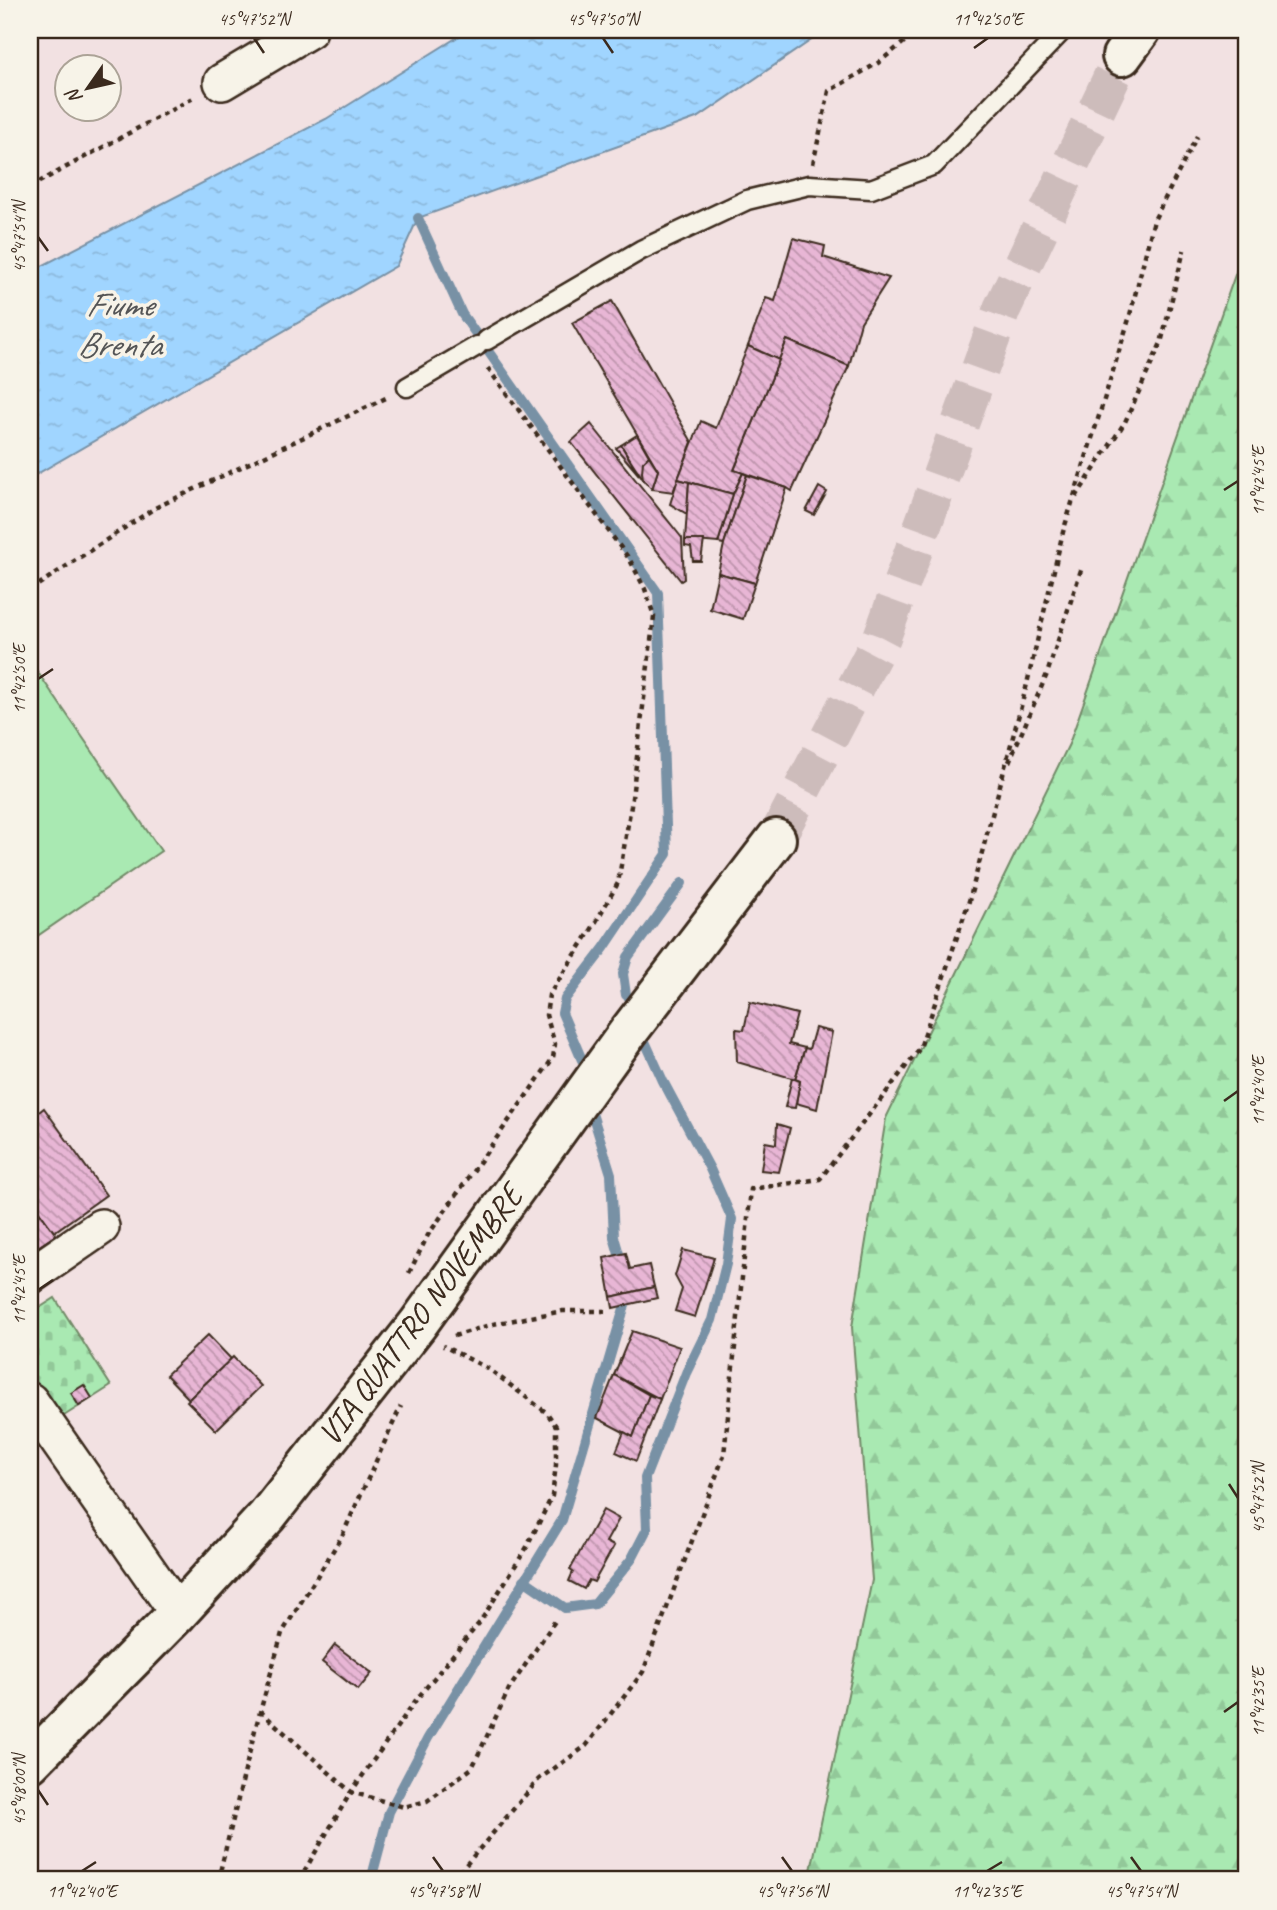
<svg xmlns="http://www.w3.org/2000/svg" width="1277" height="1910" viewBox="0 0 1277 1910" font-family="Caveat,sans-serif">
<defs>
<pattern id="forest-firs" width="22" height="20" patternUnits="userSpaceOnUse" patternTransform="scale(1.75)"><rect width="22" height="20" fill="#a9e9b2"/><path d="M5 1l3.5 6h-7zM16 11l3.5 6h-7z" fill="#92c899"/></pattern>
<pattern id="cemetery-stones" width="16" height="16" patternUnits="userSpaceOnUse" patternTransform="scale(1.75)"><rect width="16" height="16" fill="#a9e9b2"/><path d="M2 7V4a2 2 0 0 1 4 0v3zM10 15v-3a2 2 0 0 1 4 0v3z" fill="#92c899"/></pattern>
<pattern id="water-ripples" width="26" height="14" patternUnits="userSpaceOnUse" patternTransform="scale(1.75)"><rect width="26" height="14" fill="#a0d5ff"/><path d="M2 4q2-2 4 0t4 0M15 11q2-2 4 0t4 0" fill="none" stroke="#8bb7da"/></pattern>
<pattern id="building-back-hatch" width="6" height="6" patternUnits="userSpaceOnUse" patternTransform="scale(1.75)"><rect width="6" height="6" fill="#e8b6d5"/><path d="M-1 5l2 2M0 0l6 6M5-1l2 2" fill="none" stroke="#bd94ac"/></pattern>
</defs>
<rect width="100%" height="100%" fill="#f2e1e2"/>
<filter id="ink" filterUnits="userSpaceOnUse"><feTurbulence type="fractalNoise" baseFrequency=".0143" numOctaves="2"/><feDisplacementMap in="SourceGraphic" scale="14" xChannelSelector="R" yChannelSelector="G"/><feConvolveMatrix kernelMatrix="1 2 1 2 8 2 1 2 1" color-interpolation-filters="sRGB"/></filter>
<g filter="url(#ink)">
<path fill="#a9e9b2" stroke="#728a68" stroke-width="2" d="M30 661 161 851 30 941Z"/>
<path fill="url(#forest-firs)" stroke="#728a68" stroke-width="2" d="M1247 241V1880H809L872 1580 852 1327 886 1118 1069 744Z"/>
<path fill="url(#cemetery-stones)" stroke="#728a68" stroke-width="2" d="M55 1298 111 1386 56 1421 30 1385V1314Z"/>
<path fill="url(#water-ripples)" stroke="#7891a5" stroke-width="2" d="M469 30H826L699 117 418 218 396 266 30 478V272L326 119Z"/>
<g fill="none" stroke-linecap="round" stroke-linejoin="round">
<g stroke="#7891a5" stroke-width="10">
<path d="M418 218 462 314 658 593 667 854 604 948 565 999 562 1013 582 1060"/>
<path d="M626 995 623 974 628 957 682 883"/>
<path d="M590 1107 611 1174 614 1237 619 1254"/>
<path d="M524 1580 565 1608 595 1604 631 1560 647 1529 645 1478 686 1373 712 1320 726 1264 732 1219 710 1169 663 1081 643 1037"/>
<path d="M371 1880 389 1812 428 1738 562 1520 625 1305"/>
</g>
</g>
<g fill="url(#building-back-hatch)" stroke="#3b2a1e" stroke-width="2">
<path d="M793 238 825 246 823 257 889 278 861 322 849 366 787 340 779 360 748 346 766 298 775 301Z"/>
<path d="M612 301 692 442 673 492 652 489 658 470 572 323Z"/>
<path d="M787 340 849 366 792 491 787 488 734 470Z"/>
<path d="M748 346 779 360 734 470 743 473 733 494 678 479 701 421 716 428Z"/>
<path d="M591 424 682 538 684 579 681 581 571 442Z"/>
<path d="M637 435 649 456 643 462V479L621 445Z"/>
<path d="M621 445 639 475 616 448Z"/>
<path d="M649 456 658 470 652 489 643 479 642 472 643 462Z"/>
<path d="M743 473 747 475 724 544 718 543 733 494Z"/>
<path d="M747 475 787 488 755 583 718 573 724 544Z"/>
<path d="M678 479 689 482 687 514 670 504Z"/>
<path d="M689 482 733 494 718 543 685 540Z"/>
<path d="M819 487 827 492 814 515 806 511Z"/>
<path d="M685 540H704L701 561H693L691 547 685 546Z"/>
<path d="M718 573 755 583 743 619 710 609Z"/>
<path d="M750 1002 797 1014 789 1044 805 1048 795 1079 737 1062 736 1029 744 1030Z"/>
<path d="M815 1028 832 1032 817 1109 796 1103 800 1081 795 1079 805 1048 809 1049Z"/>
<path d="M792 1078 800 1081 795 1108 785 1107Z"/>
<path d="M44 1108 106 1195 54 1232 30 1199V1119Z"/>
<path d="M777 1124 790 1128 779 1172 761 1170 765 1142 776 1144Z"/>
<path d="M30 1199 56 1235 33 1250 30 1245Z"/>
<path d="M683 1250 714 1258 695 1317 675 1311 682 1289 675 1276Z"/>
<path d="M626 1253 630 1269 649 1265 654 1287 611 1297 604 1258Z"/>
<path d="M654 1287 657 1298 613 1308 611 1297Z"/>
<path d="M632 1331 680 1347 660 1399 614 1375Z"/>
<path d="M208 1335 231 1359 189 1399 166 1375Z"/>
<path d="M233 1357 261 1386 216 1430 187 1401Z"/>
<path d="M614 1375 649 1395 633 1437 597 1418Z"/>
<path d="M84 1385 92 1398 79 1406 71 1393Z"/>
<path d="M649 1395 660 1399 636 1461 616 1452 624 1432 633 1437Z"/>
<path d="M603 1510 619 1519 606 1542 614 1546 594 1582 589 1580 584 1589 569 1581 573 1572 570 1570Z"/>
<path d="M335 1645 372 1673 358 1690 322 1662Z"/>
</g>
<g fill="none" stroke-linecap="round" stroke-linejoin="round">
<path stroke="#cdbcbb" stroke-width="38" stroke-dasharray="38 19" stroke-linecap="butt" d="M776 839 882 637 1002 309 1122 56"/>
<defs>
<g id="lane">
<path d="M487 340 641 250 747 200 809 185 871 189 934 165 1063 30"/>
<path d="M407 387 477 346"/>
</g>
<g id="street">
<path d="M222 82 309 30"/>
<path d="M30 1276 101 1227"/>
<path d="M30 1401 178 1613"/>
</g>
<g id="secondary">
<path d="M1122 56 1141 30"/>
<path d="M30 1763 178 1613 267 1516 418 1324 629 1031 776 839"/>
</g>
</defs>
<use href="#lane" stroke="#3b2a1e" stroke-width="23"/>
<use href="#street" stroke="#3b2a1e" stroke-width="40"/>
<use href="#secondary" stroke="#3b2a1e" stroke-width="44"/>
<g stroke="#3b2a1e" stroke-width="4.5" stroke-dasharray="5 5" stroke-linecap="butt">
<path d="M813 164 829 91 878 63 919 30"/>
<path d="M30 187 195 97"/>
<path d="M1076 497 1125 422 1161 343 1184 250"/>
<path d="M30 590 155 508 386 398"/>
<path d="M1009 762 1047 674 1081 570"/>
<path d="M409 1273 428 1235 553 1058 555 1044 546 1015 549 995 593 927 618 883 631 806 654 616 645 589 630 560 486 366"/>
<path d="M454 1336 493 1324 563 1311H605"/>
<path d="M260 1711 351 1792 404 1807 427 1801 472 1768 509 1689 555 1621"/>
<path d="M218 1880 255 1730 282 1633 342 1536 401 1406"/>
<path d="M299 1880 351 1792 416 1700 480 1622 527 1547 552 1496 556 1465V1426L547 1413 489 1369 443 1346"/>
<path d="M453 1880 539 1779 586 1746 643 1672 724 1455 751 1189 820 1179 920 1048 969 901 1026 688 1063 532 1129 319 1154 220 1197 136"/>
</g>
<use href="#lane" stroke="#f7f3e8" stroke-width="18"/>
<use href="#street" stroke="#f7f3e8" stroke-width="35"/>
<use href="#secondary" stroke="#f7f3e8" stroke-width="38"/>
</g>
</g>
<path fill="none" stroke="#3b2a1e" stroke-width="2.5" d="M254 38 264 53M603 38 613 53M974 48 988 38M38 237 48 251M1224 490 1238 481M38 679 53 669M1224 1101 1238 1091M38 1290 53 1280M1229 1484 1238 1498M1224 1712 1238 1702M38 1790 48 1805M433 1857 443 1871M782 1857 792 1871M1131 1857 1141 1871M82 1871 96 1862M987 1871 1002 1862"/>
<g text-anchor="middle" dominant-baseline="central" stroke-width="7" stroke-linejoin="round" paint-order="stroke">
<g font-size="33" fill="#3b2a1e" stroke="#f7f3e8">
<text transform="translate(420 1315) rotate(-53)">VIA QUATTRO NOVEMBRE</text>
</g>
<g font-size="35" font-style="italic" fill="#545556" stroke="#f7f3e8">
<text x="119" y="304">Fiume<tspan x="119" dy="40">Brenta</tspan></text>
</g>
</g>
<rect width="1277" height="1910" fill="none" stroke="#f7f3e8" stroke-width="77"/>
<g transform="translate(88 88) rotate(236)"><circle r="33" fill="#f7f3e8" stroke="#aca397" stroke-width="2"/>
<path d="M0-5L12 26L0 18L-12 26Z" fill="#3b2a1e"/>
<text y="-10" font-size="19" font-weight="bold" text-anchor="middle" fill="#3b2a1e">N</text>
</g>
<rect x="38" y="38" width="1200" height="1833" fill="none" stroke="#3b2a1e" stroke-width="2.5"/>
<g font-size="18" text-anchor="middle" fill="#3b2a1e">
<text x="254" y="25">45°47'52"N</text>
<text x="603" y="25">45°47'50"N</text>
<text x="988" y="25">11°42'50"E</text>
<text transform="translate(19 237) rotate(-90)" y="6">45°47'54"N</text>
<text transform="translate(1258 481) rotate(-90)" y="6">11°42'45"E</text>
<text transform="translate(19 679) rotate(-90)" y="6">11°42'50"E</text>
<text transform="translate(1258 1091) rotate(-90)" y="6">11°42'40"E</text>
<text transform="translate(19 1290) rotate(-90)" y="6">11°42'45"E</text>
<text transform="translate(1258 1498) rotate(-90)" y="6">45°47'52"N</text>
<text transform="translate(1258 1702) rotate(-90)" y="6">11°42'35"E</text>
<text transform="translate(19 1790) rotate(-90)" y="6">45°48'00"N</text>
<text x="82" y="1897">11°42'40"E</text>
<text x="443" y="1897">45°47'58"N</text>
<text x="792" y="1897">45°47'56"N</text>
<text x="987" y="1897">11°42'35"E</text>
<text x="1141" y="1897">45°47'54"N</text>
</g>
</svg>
